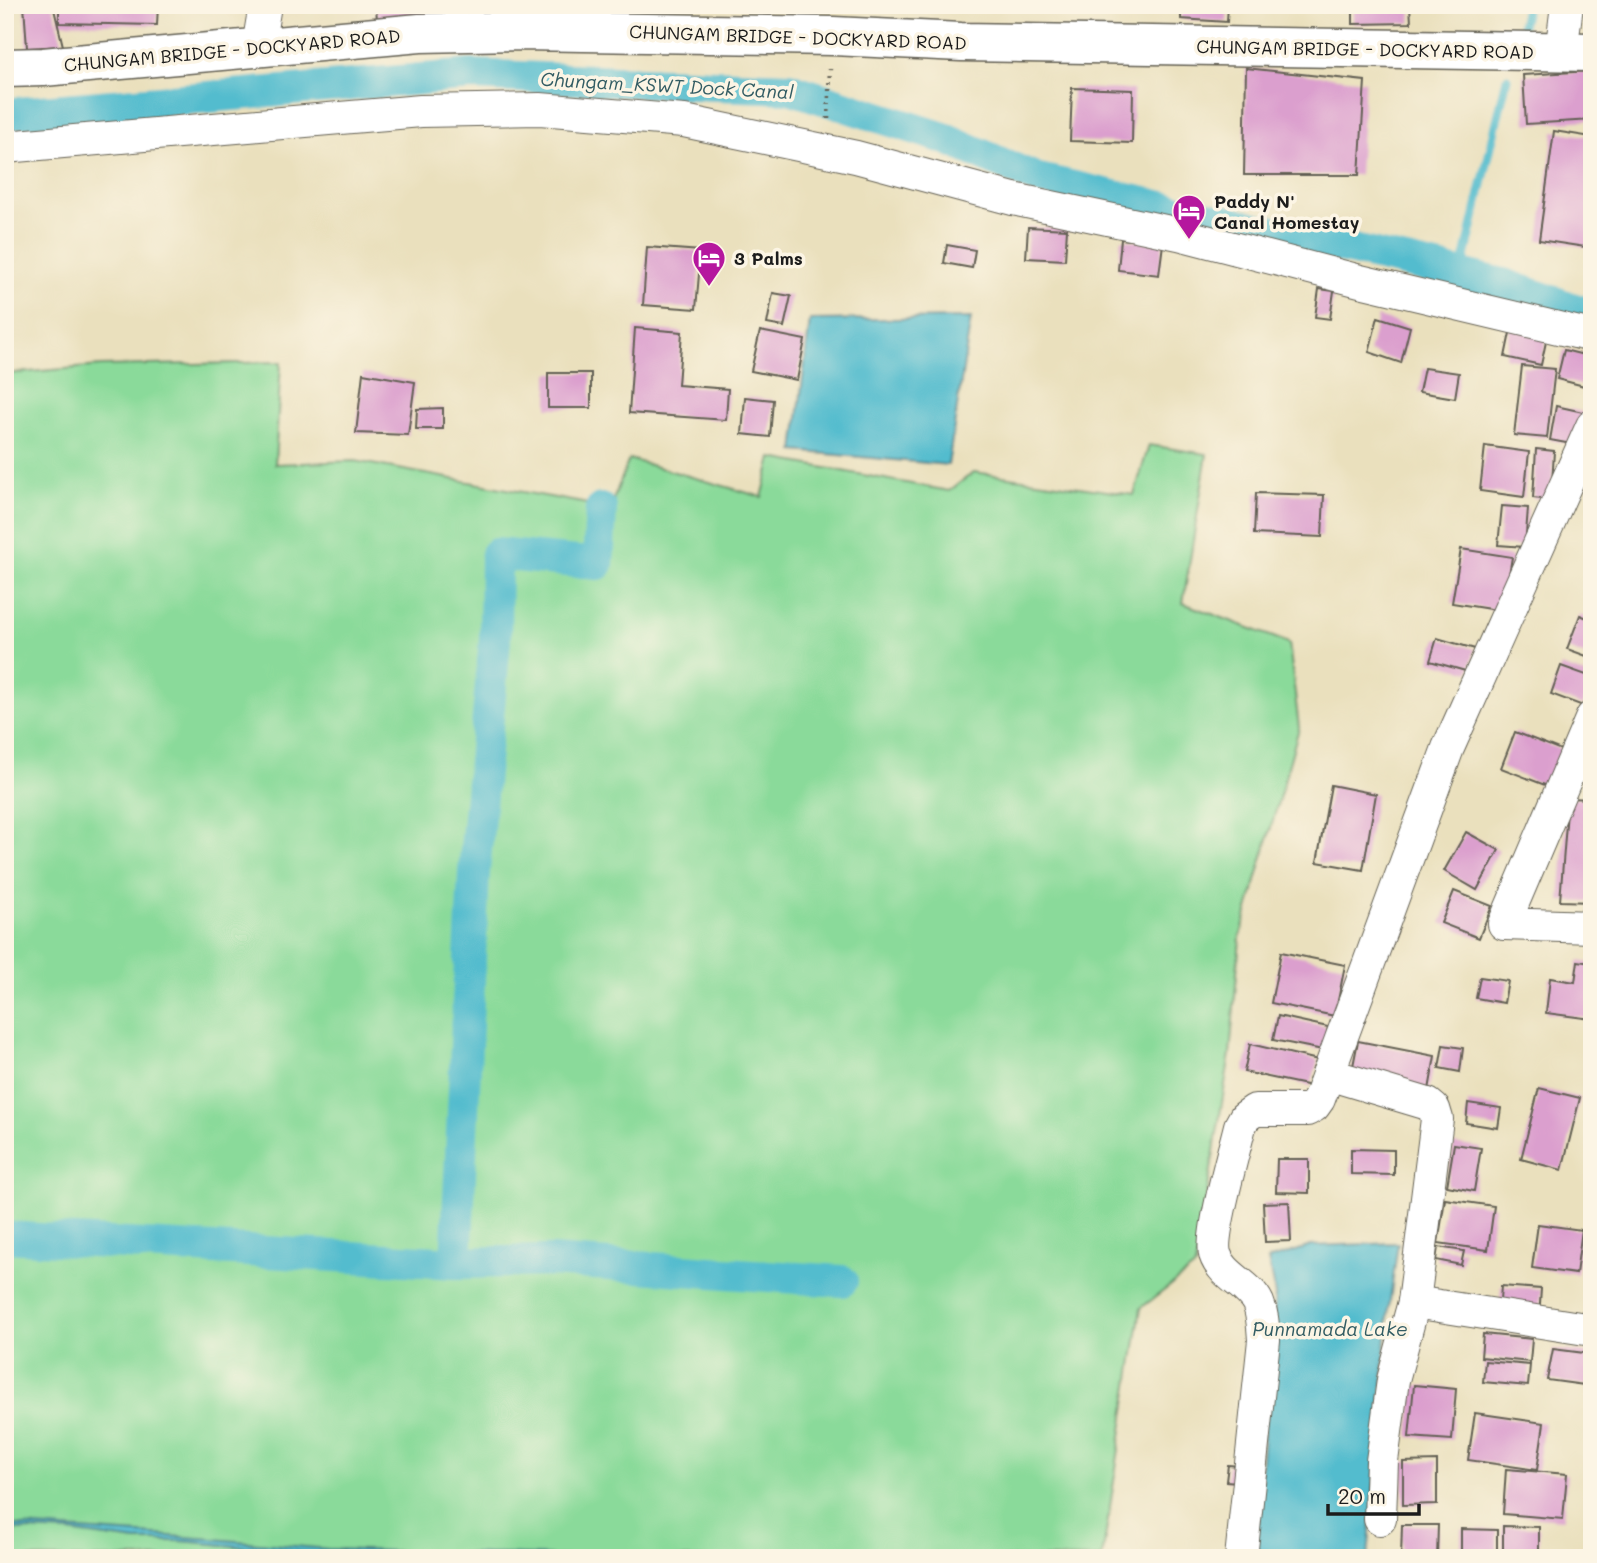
<svg xmlns="http://www.w3.org/2000/svg" width="1597" height="1563" viewBox="0 0 1597 1563" font-family="Mali,sans-serif">
<rect width="100%" height="100%" fill="#fcf5e5"/>
<filter id="ink" filterUnits="userSpaceOnUse"><feTurbulence type="fractalNoise" baseFrequency=".0143" numOctaves="2"/><feDisplacementMap in="SourceGraphic" scale="14" xChannelSelector="R" yChannelSelector="G"/><feConvolveMatrix kernelMatrix="1 2 1 2 8 2 1 2 1" color-interpolation-filters="sRGB"/></filter>
<filter id="wash" filterUnits="userSpaceOnUse"><feTurbulence type="fractalNoise" baseFrequency=".00686" numOctaves="4" result="noise"/><feDisplacementMap in="SourceGraphic" scale="28" xChannelSelector="R" yChannelSelector="G"/><feGaussianBlur stdDeviation="1.57" result="paint"/><feColorMatrix in="noise" values="0 0 0 0 0 0 0 0 0 0 0 0 0 0 0 0 0 1.4 0 .05"/><feComposite in="paint" operator="in"/></filter>
<g filter="url(#wash)">
<rect width="100%" height="100%" fill="#eae0bd"/>
<path fill="#8ada9a" stroke="#537b5b" stroke-width="2" d="M281 362 275 464 355 461 610 508 629 459 762 497 772 458 949 491 974 472 1134 495 1149 445 1207 454 1183 603 1289 643 1299 728 1240 938 1230 1054 1195 1267 1141 1308 1102 1558H5V374L101 366Z"/>
<g fill="#52bcce" stroke="#376c75" stroke-width="2">
<path d="M971 318 948 465 794 451 810 320Z"/>
<path d="M1398 1243 1388 1315 1368 1558H1254L1275 1295 1268 1260 1311 1246Z"/>
<path d="M5 1525 213 1539 328 1549 620 1558H427L322 1554 181 1541H136L69 1532 5 1529Z"/>
</g>
<g fill="none" stroke-linecap="round" stroke-linejoin="round">
<g stroke="#52bcce" stroke-width="9">
<path d="M1522 25 1527 5"/>
<path d="M1461 274 1507 78"/>
</g>
<g stroke="#52bcce" stroke-width="32">
<path d="M5 114 471 75 789 88 947 139 1035 178 1504 284 1592 315"/>
<path d="M601 509 598 564 496 554 495 640 474 872 456 1263 551 1261 842 1281"/>
<path d="M5 1237 456 1263"/>
</g>
</g>
<g id="blocks">
<g fill="#db9fce">
<path d="M24 5H53L63 46 27 48Z"/>
<path d="M59 5H158L157 25 59 23Z"/>
<path d="M376 5H509L510 11 377 21Z"/>
<path d="M1040 5H1100V10L1040 9Z"/>
<path d="M1181 5H1228L1227 22 1181 19Z"/>
<path d="M1353 5H1410L1411 23 1353 24Z"/>
<path d="M1246 68 1365 81 1359 175H1244Z"/>
<path d="M1592 71V120L1526 124 1523 75Z"/>
<path d="M1072 88 1133 90 1132 143 1070 141Z"/>
<path d="M1554 131 1592 137V248L1539 240Z"/>
<path d="M1028 227 1067 229 1065 260 1026 258Z"/>
<path d="M1121 239 1163 244 1159 275 1118 270Z"/>
<path d="M947 245 975 250 972 268 944 263Z"/>
<path d="M647 247 701 251 696 309 643 305Z"/>
<path d="M1319 289 1334 291 1330 319 1315 317Z"/>
<path d="M773 293 791 296 784 327 767 324Z"/>
<path d="M1378 317 1410 327 1401 363 1369 352Z"/>
<path d="M635 328 682 332 678 385 728 389 726 420 629 413Z"/>
<path d="M1511 328 1547 337 1541 365 1505 357Z"/>
<path d="M760 331 805 340 797 380 751 371Z"/>
<path d="M1564 350 1592 357V375L1588 387 1557 379Z"/>
<path d="M1522 366 1555 369 1547 438 1514 435Z"/>
<path d="M1424 368 1459 373 1455 398 1419 392Z"/>
<path d="M363 373 415 382 408 435 356 433Z"/>
<rect x="548" y="373" width="43" height="35"/>
<path d="M745 397 773 400 770 437 742 434Z"/>
<path d="M1556 406 1583 412 1577 445 1550 440Z"/>
<path d="M443 408V429H416L417 409Z"/>
<path d="M1485 446 1529 452 1524 497 1480 491Z"/>
<path d="M1536 449 1554 451 1551 500 1533 498Z"/>
<path d="M1256 493 1324 495 1322 537 1254 534Z"/>
<path d="M1502 506 1528 508 1525 547 1498 545Z"/>
<path d="M1461 549 1512 557 1503 611 1452 603Z"/>
<path d="M1580 615 1592 620V658L1567 649Z"/>
<path d="M1437 638 1475 649 1469 672 1430 661Z"/>
<path d="M1561 666 1592 677 1583 706 1551 694Z"/>
<path d="M1515 732 1564 751 1550 787 1501 768Z"/>
<path d="M1331 785 1376 794 1363 870 1317 862Z"/>
<path d="M1568 798 1592 799V902L1560 901Z"/>
<path d="M1466 832 1499 850 1477 890 1444 871Z"/>
<path d="M1454 891 1492 906 1479 938 1441 923Z"/>
<path d="M1281 952 1345 965 1335 1016 1271 1003Z"/>
<path d="M1578 961 1592 963V1019L1546 1013 1550 978 1575 982Z"/>
<path d="M1480 977 1508 981 1504 1003 1476 998Z"/>
<path d="M1278 1016 1328 1027 1323 1050 1273 1040Z"/>
<path d="M1358 1041 1435 1056 1429 1090 1351 1076Z"/>
<path d="M1250 1044 1318 1060 1311 1086 1244 1072Z"/>
<path d="M1443 1045 1463 1048 1460 1072 1439 1068Z"/>
<path d="M1539 1088 1580 1098 1562 1170 1521 1159Z"/>
<path d="M1468 1103 1501 1108 1498 1128 1466 1123Z"/>
<path d="M1454 1144 1481 1148 1474 1191 1447 1186Z"/>
<path d="M1351 1149 1394 1150V1175L1351 1174Z"/>
<path d="M1277 1159H1309V1193L1276 1192Z"/>
<path d="M1445 1199 1494 1206 1488 1250 1438 1243Z"/>
<path d="M1289 1202 1291 1241 1265 1242 1263 1203Z"/>
<path d="M1538 1224 1582 1230 1576 1274 1532 1268Z"/>
<path d="M1438 1247 1464 1251 1461 1265 1436 1260Z"/>
<path d="M1501 1286 1541 1289 1539 1318 1499 1315Z"/>
<path d="M1483 1334 1532 1339 1530 1362 1481 1357Z"/>
<path d="M1553 1349 1592 1354V1386L1547 1380Z"/>
<path d="M1485 1361 1530 1365 1528 1386 1483 1382Z"/>
<path d="M1414 1385 1456 1389 1452 1440 1409 1437Z"/>
<path d="M1475 1413 1544 1423 1537 1470 1468 1460Z"/>
<path d="M1437 1461V1504L1403 1505V1462Z"/>
<path d="M1228 1465 1239 1466 1238 1482 1226 1481Z"/>
<path d="M1506 1469 1567 1474 1563 1519 1503 1514Z"/>
<path d="M1402 1525H1438L1437 1558H1401Z"/>
<path d="M1503 1526 1539 1527V1558H1503Z"/>
<path d="M1461 1529 1497 1530V1558H1461Z"/>
</g>
</g>
</g>
<g filter="url(#ink)">
<use href="#blocks" fill-opacity="0" stroke="#646154" stroke-width="2"/>
<g fill="none" stroke-linecap="round" stroke-linejoin="round">
<defs>
<g id="street">
<path d="M258 47 265 5"/>
<path d="M1561 53 1567 5"/>
<path d="M5 147 421 111 540 109 684 121 856 157 1013 199 1179 234 1360 281 1592 336"/>
<path d="M1592 717 1504 924 1592 927"/>
<path d="M1328 1074 1428 1104 1434 1109 1437 1119 1414 1302 1393 1380 1382 1461 1380 1519"/>
<path d="M1414 1302 1592 1330"/>
<path d="M1241 1558 1264 1340C1263 1327 1263 1315 1258 1303 1249 1284 1222 1276 1215 1254 1210 1234 1234 1151 1240 1126L1245 1117 1255 1110H1307L1314 1106 1319 1099 1448 748 1592 426"/>
</g>
<path id="secondary" d="M5 68 43 67 420 33 521 31 833 36 961 42 1592 52"/>
</defs>
<use href="#street" stroke="#646154" stroke-width="34"/>
<use href="#secondary" stroke="#646154" stroke-width="41"/>
<path stroke="#646154" stroke-width="4.5" stroke-dasharray="2 5" stroke-linecap="butt" d="M828 119 830 69"/>
<use href="#street" stroke="#fff" stroke-width="32"/>
<use href="#secondary" stroke="#fff" stroke-width="38"/>
</g>
</g>
<defs>
<symbol id="hotel-pin" viewBox="-11 -11 22 30"><path d="M0 17L-7.5 6A9.5 9.5 0 1 1 7.5 6Z" fill="#b5179e" stroke="#fcf5e5"/><path d="M-6-4.5h1.5V1H6V5H4.5V3h-9V5H-6ZM-4 0a1.8 1.8 0 1 1 3.6 0ZM.5 0V-2.5h3Q6-2.5 6 0Z" fill="#fff"/></symbol>
</defs>
<g fill-rule="evenodd">
<use href="#hotel-pin" x="1170" y="192" width="38" height="52"/>
<use href="#hotel-pin" x="690" y="239" width="38" height="52"/>
</g>
<g text-anchor="middle" dominant-baseline="central" stroke-width="7" stroke-linejoin="round" paint-order="stroke">
<g font-size="18" fill="#1c1c1c" stroke="#fcf5e5">
<text transform="translate(798 37) rotate(2)">CHUNGAM BRIDGE - DOCKYARD ROAD</text>
<text transform="translate(1365 49) rotate(1)">CHUNGAM BRIDGE - DOCKYARD ROAD</text>
<text transform="translate(232 50) rotate(-5)">CHUNGAM BRIDGE - DOCKYARD ROAD</text>
</g>
<g font-size="18" font-weight="bold" fill="#1c1c1c" stroke="#fcf5e5" text-anchor="start">
<text x="1214" y="201">Paddy N'<tspan x="1214" dy="21">Canal Homestay</tspan></text>
<text x="734" y="258">3 Palms</text>
</g>
<g font-size="19" font-style="italic" fill="#325c63" stroke="#fcf5e5">
<text transform="translate(667 85) rotate(3)">Chungam_KSWT Dock Canal</text>
<text x="1330" y="1328">Punnamada Lake</text>
</g>
</g>
<rect width="1597" height="1563" fill="none" stroke="#fcf5e5" stroke-width="28"/>
<path d="M1328 1504v10h91v-10" fill="none" stroke="#1c1c1c" stroke-width="3.5"/>
<text x="1338" y="1504" font-size="21" fill="#1c1c1c" stroke="#fcf5e5" stroke-width="5" paint-order="stroke">20 m</text>
</svg>
